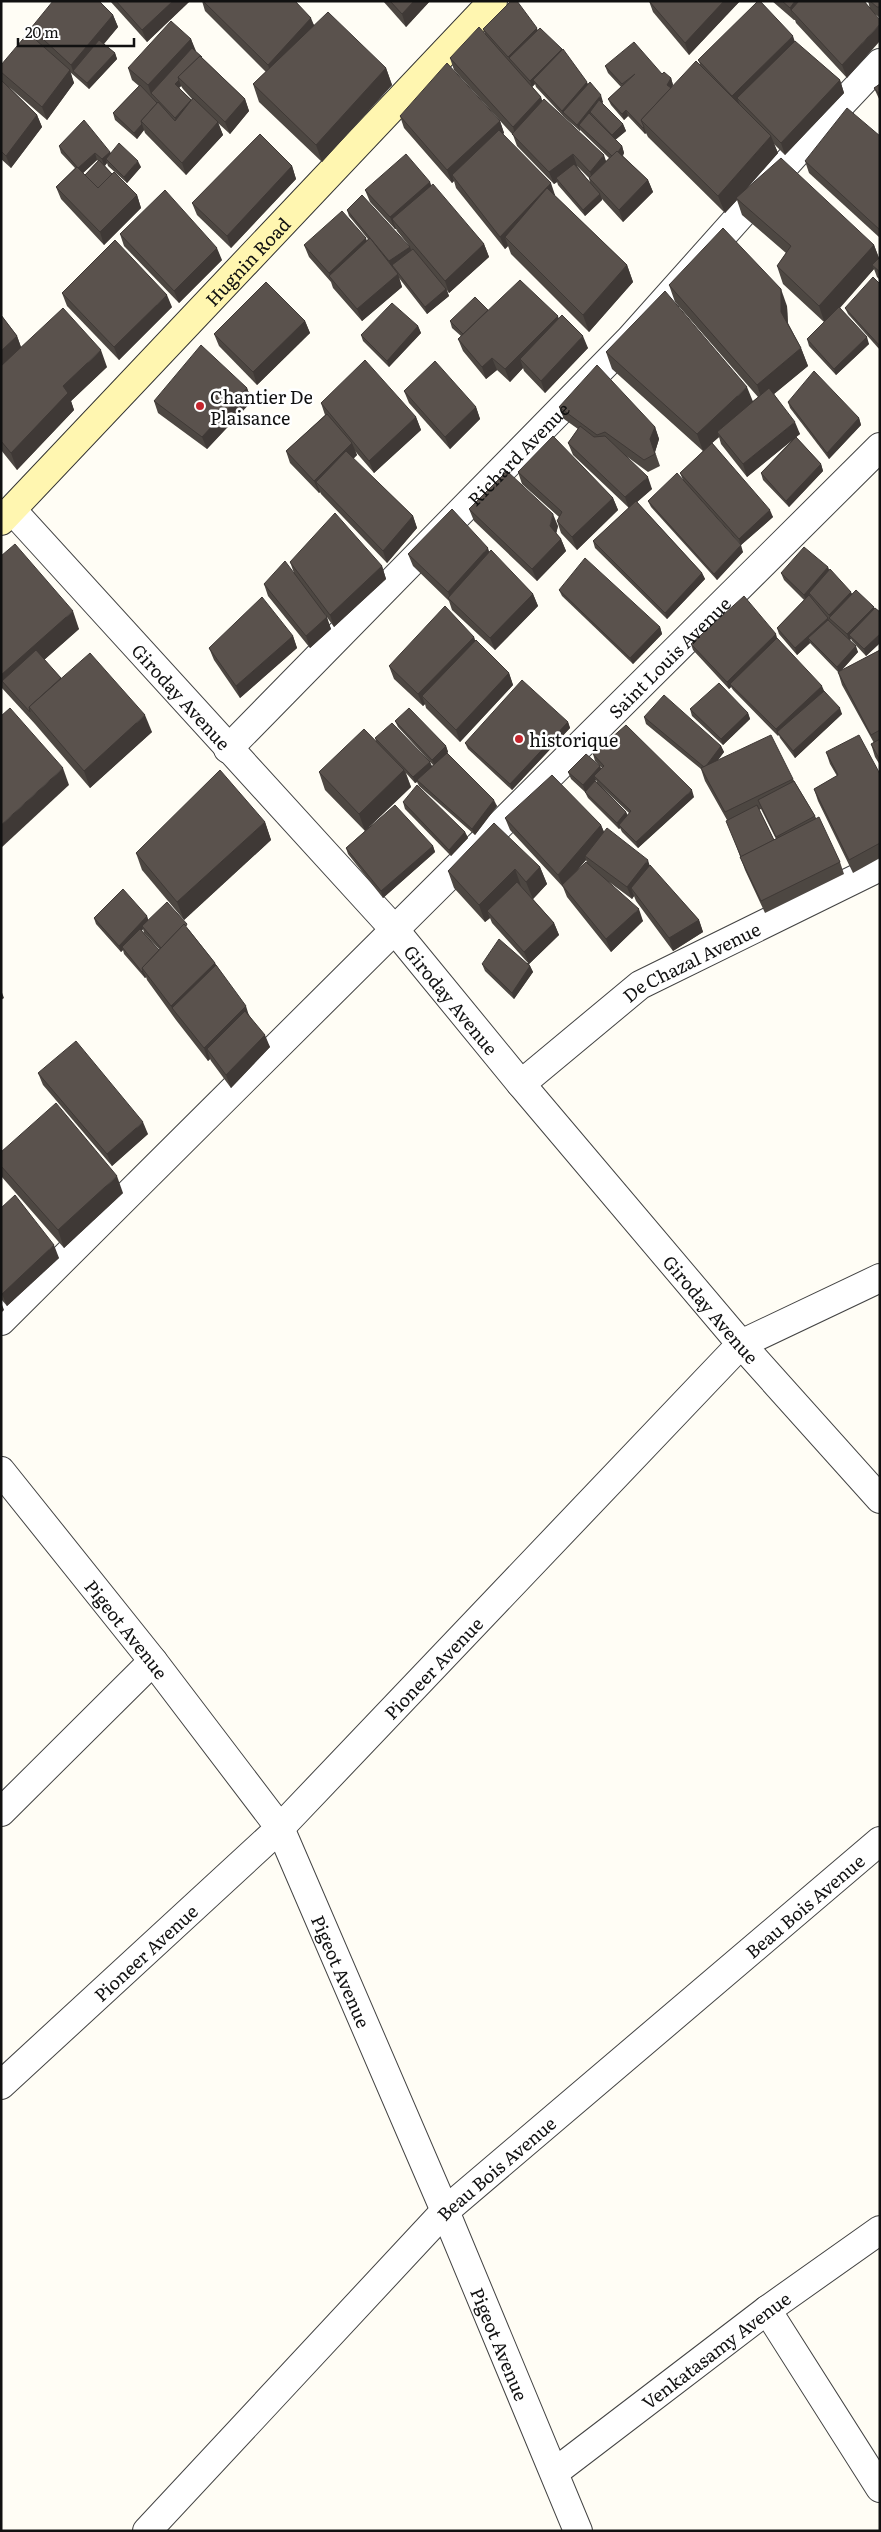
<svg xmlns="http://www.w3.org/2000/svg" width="881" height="2532" viewBox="0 0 881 2532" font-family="Literata,serif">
<rect width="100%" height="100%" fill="#fffdf5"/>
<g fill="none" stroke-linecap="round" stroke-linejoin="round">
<defs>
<g id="street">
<path id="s1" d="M12 510 394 929 521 1084 741 1344 880 1499"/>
<path id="s2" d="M228 749 630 339 815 132 880 63"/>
<path id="s3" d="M521 1084 640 985 880 867"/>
<path id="s4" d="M1 1321 880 447"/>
<path id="s5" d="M1 1471 153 1661 280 1828 445 2211 578 2531"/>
<path d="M1 1812 153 1661"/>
<path id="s6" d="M1 2085 280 1828 741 1344 880 1278"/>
<path d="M767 2310 880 2488"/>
<path id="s7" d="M555 2472 767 2310 880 2230"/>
<path id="s8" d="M147 2531 445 2211 880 1841"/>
</g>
<g id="secondary">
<path id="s9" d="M1 521 493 1"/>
</g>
</defs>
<use href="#street" stroke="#444" stroke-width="30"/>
<use href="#secondary" stroke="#333" stroke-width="30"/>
<use href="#street" stroke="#fff" stroke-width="28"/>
<use href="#secondary" stroke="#fff6b0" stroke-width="28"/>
</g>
<g fill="#4d4742" fill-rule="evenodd">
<path d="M110 1H190L147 42Z"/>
<path d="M202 1H295L314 25 386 68 392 85 322 162 259 102 253 84 266 72 205 11Z"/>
<path d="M383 1H430L406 27Z"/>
<path d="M649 1H740L689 55 653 12Z"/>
<path d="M772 1H864L870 9 868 1H880V18L875 14 847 78 796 23 795 20H794Z"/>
<path d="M113 15 118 27 104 44 115 53 117 59 89 89 70 72 74 83 47 120 9 87 37 115 42 127 11 168 1 159V80H2L1 78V65L35 40 31 28Z"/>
<path d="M483 29 538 30 562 49 588 84 603 102 602 103 623 124 626 131 615 140 622 146 624 153 623 156 648 180 653 192 623 222 602 199V200L585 216 558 185 557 182 554 184 517 146 513 135 454 70 450 58 485 34ZM535 84 536 87 564 117 565 118 580 131V130L609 158 606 161 542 102 541 97 532 87ZM577 166 589 178 590 183Z"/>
<path d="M191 39 195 51 245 99 249 111 230 134 218 123 223 135 186 175 145 133 144 130 137 139 115 120 113 113 139 86 132 80 128 68ZM181 86 183 89 192 99V100L179 88Z"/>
<path d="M794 41 840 80 844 93 785 155 774 144 778 153 745 191 874 245 879 258 880 257V280L877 277 874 269 840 308 869 344 836 375 809 346 807 339 824 322 783 284 777 266 786 253 742 215 737 200 725 213 648 137 646 133 645 134 628 116 624 120 611 105 608 99 621 87 608 73 605 66 662 74 671 78 673 85 671 88 700 64 698 60Z"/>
<path d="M880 84V101L874 88Z"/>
<path d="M400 116 500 121 504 133 503 134 555 195V196L627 265 633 282 589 332 511 254 508 246 505 249 456 188 454 181 452 183 404 128Z"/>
<path d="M880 136V238L809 173 805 161Z"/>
<path d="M59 146 110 152 111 153 141 167 127 183 108 166 107 163 105 166 112 174 137 195 141 208 104 245 61 199 56 187 75 168 61 153ZM97 160 98 161 85 175 83 173Z"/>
<path d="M292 166 296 179 231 248 197 215 192 203Z"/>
<path d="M430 182 431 186 484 244 489 257 449 293 447 290 449 296 427 314 399 278 402 287 362 321 333 288 331 282 309 257 304 245 366 238V241L368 239 349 216 347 210 410 247 397 231 396 229H395L370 202 365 190Z"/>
<path d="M120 234 222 260 179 303 124 246Z"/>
<path d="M880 284V350L848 314 845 308Z"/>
<path d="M669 285 787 306 788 323 801 348 808 366 774 394 800 434 796 437 821 464 823 471 789 507 763 480 761 473 792 440 747 477 721 444 719 437 712 443 773 517 741 545 686 484 743 552 717 580 651 507 648 501 683 480 680 473 703 451 612 369 606 352 753 401 758 397 675 302Z"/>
<path d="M62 293 172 307 119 360 67 306Z"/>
<path d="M488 310 559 318 588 348 545 393 524 371 523 368 510 382 497 370 486 379 463 351 458 339 461 336 452 328 450 321Z"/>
<path d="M1 315 17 336 21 347 107 367 71 401 74 410 17 470 1 450Z"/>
<path d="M305 321 310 333 257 385 219 346 214 334Z"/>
<path d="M418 326 421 333 389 367 363 341 361 335Z"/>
<path d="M247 388 252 401 207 449 158 413 154 401Z"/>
<path d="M404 391 476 407 480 419 450 449 409 403Z"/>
<path d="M788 402 859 418 861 425 829 459 790 408Z"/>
<path d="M321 403 416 417 421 430 374 473 355 451 357 455 353 459 413 516 417 528 387 563 321 494 320 492 319 493 290 463 286 451 325 415Z"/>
<path d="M559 407 655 427 659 439 655 452 660 466 648 472 626 456 652 489 637 502 702 573 705 579 667 619 595 548 593 541 629 508 573 455 568 443 578 429 564 419Z"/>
<path d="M518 472 613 498 618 510 577 550 561 533 557 521 559 517 522 484Z"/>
<path d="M469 509 558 526 556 533 561 539 566 551 537 581 474 521Z"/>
<path d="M489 552 533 594 538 606 495 650 452 610 449 601 413 566 408 554Z"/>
<path d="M1 556 79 629 44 660 61 678 152 732 90 788 35 724 1 687Z"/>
<path d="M290 562 382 566 386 579 334 627 324 613 331 629 310 648 268 596 264 584 294 573Z"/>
<path d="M828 567 829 570 852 594 880 612V643L866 656 852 641 851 639 850 640 858 652 841 671 880 650V765L875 757 871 744 874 743 842 685 838 672 811 644 810 643 797 655 779 634 777 628 804 600 784 580 781 573Z"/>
<path d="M559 590 660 627 662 634 633 664 562 596Z"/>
<path d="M293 636 297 648 240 698 214 660 209 648Z"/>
<path d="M474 637 475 641 509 673 513 685 460 742 426 708 425 704 423 706 394 679 389 666Z"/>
<path d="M777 638 824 691 842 714 795 758 780 738 779 735 778 736 733 690 731 687 729 689 693 650 691 644Z"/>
<path d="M690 709 748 713 750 719 723 745 692 716Z"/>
<path d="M644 717 721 746 724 752 718 760 793 779 815 816 840 862 844 874 765 913 745 870 727 820 705 781 701 769 646 724ZM761 809 776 839 774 840 759 810Z"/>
<path d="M395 721 446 746 448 752 447 753 497 806 475 835 419 786 417 782 415 783 406 773 411 787 369 827 433 846 435 852 383 898 348 854 346 848 365 831 325 790 319 772 376 741 375 738 430 762 432 766 433 765 398 727Z"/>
<path d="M568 722 570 728 512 790 468 749 465 743Z"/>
<path d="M826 752 880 774V858L853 873 818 801 814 789 837 776 830 764Z"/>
<path d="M593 754 694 797 638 848 622 832 620 828 619 829 588 798 585 792 571 779 568 772 600 766 601 769 602 768 595 761ZM596 780 597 783 629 813 628 816 626 812 595 781Z"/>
<path d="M403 802 465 832 468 838 451 856 405 809Z"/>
<path d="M505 818 601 825 604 832 650 866 699 920 703 932 673 951 636 901 634 896 632 899 609 882 643 921 611 952 567 897 563 887 510 830ZM586 860 587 863 577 871Z"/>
<path d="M265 822 271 840 184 920 142 870 136 853Z"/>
<path d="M540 867 547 884 533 899 554 923 559 935 529 964 533 972 514 999 485 971 482 964 528 963 492 923 490 918 485 922 454 888 448 871Z"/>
<path d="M147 916 148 920 189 930 215 963 270 1047 231 1088 211 1061 210 1059 208 1061 176 1020 147 980 146 977 145 978 124 954 123 950 121 952 96 924 94 918ZM143 929 144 933 160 950H159L142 931Z"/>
<path d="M38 1073 148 1134 112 1166 43 1085Z"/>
<path d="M1 1152 123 1193 64 1248 1 1176Z"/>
<path d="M1 1208 59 1258 7 1306 1 1299Z"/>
</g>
<g fill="#3f3936">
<path d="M173 1H190L147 42 142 30Z"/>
<path d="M414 1H430L406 27 402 14Z"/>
<path d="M724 1H740L689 55 685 43Z"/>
<path d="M795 1H810L791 10 794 20 790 8Z"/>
<path d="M113 15 118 27 78 74 73 71 71 65Z"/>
<path d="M311 18 316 30 272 77 268 65Z"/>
<path d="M880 24V41L847 78 842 65Z"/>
<path d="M537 28 539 34 509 58 508 57Z"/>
<path d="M793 36 797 48 737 98 740 105 737 108 732 96Z"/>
<path d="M191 39 196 51 154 96 151 93 152 97 148 85Z"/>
<path d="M562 49 564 55 533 80 535 84 532 87 530 81Z"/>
<path d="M115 53 117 59 89 89 87 83Z"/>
<path d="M386 68 392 85 322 162 316 145Z"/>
<path d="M70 70 74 83 47 120 42 107Z"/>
<path d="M671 78 673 85 669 91 667 85Z"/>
<path d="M179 80 181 86 177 90 175 84Z"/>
<path d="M840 80 844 93 785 155 781 143Z"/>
<path d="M587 82 589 89 563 112 564 117 562 111Z"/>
<path d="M601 95 603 102 593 115 590 112 591 116 579 125 580 130V131L577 125Z"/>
<path d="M541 97 545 110 517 140 513 127Z"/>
<path d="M245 99 249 111 230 134 225 122Z"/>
<path d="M191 100 177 124 175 118Z"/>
<path d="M626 110 628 116 624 120 622 114Z"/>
<path d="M37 115 42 127 11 168 6 156Z"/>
<path d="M500 121 504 133 455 180 452 175 454 181 452 183 447 170Z"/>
<path d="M218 122 223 135 186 175 182 163Z"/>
<path d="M142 124 144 130 137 139 134 133Z"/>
<path d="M623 124 626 131 614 141 612 135Z"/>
<path d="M644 127 646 133 645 134 643 128Z"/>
<path d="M771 136 778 153 737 199 736 198 737 200 725 213 718 196Z"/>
<path d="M622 146 624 153 616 165 614 159Z"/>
<path d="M110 152 112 158 106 159 107 163 104 166 102 159Z"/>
<path d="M95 153 97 160 81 175 78 168Z"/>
<path d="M573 154 577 166 558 181 556 178 557 182 554 184 549 172Z"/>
<path d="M604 155 608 167 594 184 590 172Z"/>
<path d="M138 161 141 167 127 183 124 177Z"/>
<path d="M292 166 296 179 231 248 227 236Z"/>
<path d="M648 180 653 192 623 222 619 210Z"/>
<path d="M430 182 434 195 392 219 396 229H395L390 217Z"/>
<path d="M551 183 555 195 511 243 505 237 508 246 505 249 500 237Z"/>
<path d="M600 194 602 200 585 216 583 210Z"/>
<path d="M137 195 141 208 104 245 100 232Z"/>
<path d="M366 238 370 251 331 278 329 273Z"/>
<path d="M484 244 489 257 449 293 445 281Z"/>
<path d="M874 245 880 261 872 265 874 269 825 324 819 306Z"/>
<path d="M410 247 412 253 391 268 389 261Z"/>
<path d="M217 248 222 260 179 303 174 291Z"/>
<path d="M627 265 633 282 589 332 583 315Z"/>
<path d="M398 274 402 287 362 321 357 309Z"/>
<path d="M446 289 449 296 427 314 425 307Z"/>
<path d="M781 289 787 306 788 329 781 312Z"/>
<path d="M167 295 172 307 119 360 114 347Z"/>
<path d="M558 316 562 328 520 359 523 368 510 382 505 369Z"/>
<path d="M305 321 310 333 257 385 253 372Z"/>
<path d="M418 326 421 333 389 367 387 361Z"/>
<path d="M17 336 23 353 1 374V351Z"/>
<path d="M583 336 588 348 545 393 541 381Z"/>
<path d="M867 337 869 344 836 375 834 369Z"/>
<path d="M801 348 808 366 763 403 757 385Z"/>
<path d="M101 350 107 367 71 401 74 410 17 470 11 453 63 386Z"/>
<path d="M492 358 497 370 486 379 482 367Z"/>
<path d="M747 387 754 404 717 432 719 437 703 451 697 434Z"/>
<path d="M247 388 252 401 207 449 202 437Z"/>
<path d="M476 407 480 419 450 449 445 437Z"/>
<path d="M416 417 421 430 374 473 369 461Z"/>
<path d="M859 418 861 425 829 459 827 453Z"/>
<path d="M795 422 800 434 747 477 743 464Z"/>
<path d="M655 427 659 439 655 452 660 466 650 439Z"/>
<path d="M352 443 357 455 323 489 316 482 320 492 319 493 314 481Z"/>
<path d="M821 464 823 471 789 507 786 501Z"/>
<path d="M648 477 652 489 629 509 625 497Z"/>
<path d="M613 498 618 510 577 550 572 537Z"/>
<path d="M770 510 773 517 741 545 739 539Z"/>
<path d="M553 514 558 526 555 539 550 526Z"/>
<path d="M413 516 417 528 387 563 383 551Z"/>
<path d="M561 539 566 551 537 581 532 569Z"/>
<path d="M741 545 743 552 717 580 714 574Z"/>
<path d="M488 548 492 560 451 601 448 592Z"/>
<path d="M382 566 386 579 334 627 330 615Z"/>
<path d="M828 567 830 573 809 593 810 596 806 602 804 595Z"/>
<path d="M702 573 705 579 667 619 665 613Z"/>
<path d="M851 592 854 598 831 619 829 615Z"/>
<path d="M533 594 538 606 495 650 490 638Z"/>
<path d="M874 607 877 613 849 635 851 639 849 640 847 634Z"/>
<path d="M73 611 79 629 10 690 2 681 1 675Z"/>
<path d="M327 617 331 629 310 648 306 636Z"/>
<path d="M828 618 830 624 808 638 810 643 797 655 795 648Z"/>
<path d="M660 627 662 634 633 664 630 658Z"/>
<path d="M776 634 778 641 730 684 731 687 729 689 727 682Z"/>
<path d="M880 634V643L866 656 864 649Z"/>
<path d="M293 636 297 648 240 698 236 686Z"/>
<path d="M474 637 478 650 422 696 425 704 423 706 418 694Z"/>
<path d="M856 646 858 652 839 673 837 667Z"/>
<path d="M509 673 513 685 460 742 456 730Z"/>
<path d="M822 686 825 693 777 732 778 736 776 729Z"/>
<path d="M840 708 842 714 795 758 793 751Z"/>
<path d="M748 713 750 719 723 745 721 739Z"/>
<path d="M145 715 152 732 90 788 84 771Z"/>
<path d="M568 722 570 728 512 790 510 784Z"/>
<path d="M446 746 448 752 435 766 432 760Z"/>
<path d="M721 746 724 752 707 774 705 768Z"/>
<path d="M430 762 433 769 417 780V782L415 783 413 777Z"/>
<path d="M600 766 603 773 594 776 596 780 585 792 583 785Z"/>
<path d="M63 768 69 785 1 848V825Z"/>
<path d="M404 770 411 787 365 831 359 814Z"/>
<path d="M692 790 694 797 638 848 636 842Z"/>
<path d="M494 800 497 806 475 835 472 829Z"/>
<path d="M626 812 629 818 619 825 620 828 619 829 617 823Z"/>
<path d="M265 822 271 840 184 920 177 902Z"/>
<path d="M601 825 606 837 585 856 586 860 563 886 562 885 563 887 558 875Z"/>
<path d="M465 832 468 838 451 856 449 850Z"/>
<path d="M433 846 435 852 383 898 381 891Z"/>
<path d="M648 860 652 873 631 888 634 896 632 899 627 887Z"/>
<path d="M540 867 547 884 533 899 526 882Z"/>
<path d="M515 869 521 886 487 911 490 918 485 922 479 905Z"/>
<path d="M639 909 643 921 611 952 606 939Z"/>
<path d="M147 916 149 923 142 926 143 929 124 949 122 947 123 950 121 952 119 946Z"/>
<path d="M699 920 703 932 673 951 669 938Z"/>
<path d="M554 923 559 935 529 964 524 952Z"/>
<path d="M215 963 220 975 172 1008 171 1006Z"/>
<path d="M530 966 533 972 514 999 512 993Z"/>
<path d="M143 971 146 977 145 978 142 972Z"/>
<path d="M1 990 4 998 1 1000Z"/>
<path d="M246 1006 250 1019 207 1049 210 1059 208 1061 204 1048Z"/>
<path d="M265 1035 270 1047 231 1088 226 1075Z"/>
<path d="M143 1122 148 1134 112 1166 107 1154Z"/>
<path d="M117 1176 123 1193 64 1248 58 1230Z"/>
<path d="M54 1245 59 1258 7 1306 2 1294Z"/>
<path d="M1 1302 4 1310 1 1313Z"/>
</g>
<g fill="#5a524d" stroke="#3f3936">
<path d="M53 1H99L113 15 71 65 31 28Z"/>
<path d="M116 1H173L142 30Z"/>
<path d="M203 1H295L311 18 268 65Z"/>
<path d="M390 1H414L402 14Z"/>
<path d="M511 1H517L537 28 508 57 483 29Z"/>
<path d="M649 1H724L685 43Z"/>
<path d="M758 1H760L793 36 732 96 698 60Z"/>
<path d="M782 1H795L790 8Z"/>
<path d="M799 1H864L880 20V24L842 65 791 10Z"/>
<path d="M870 1H880V7H877Z"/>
<path d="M328 12 386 68 316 145 253 84Z"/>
<path d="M171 21 191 39 148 85 128 68Z"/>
<path d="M479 27 541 97 513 127 450 58Z"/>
<path d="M540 28 562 49 530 81 509 58Z"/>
<path d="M28 33 70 70 42 107 1 72V65Z"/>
<path d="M99 40 115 53 87 83 73 71Z"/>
<path d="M795 41 840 80 781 143 737 98Z"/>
<path d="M634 42 662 74 664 72 671 78 667 85 671 88 641 120 644 127 643 128 626 110 622 114 608 99 635 74 622 84 605 66Z"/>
<path d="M192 48 202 57 200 56 178 77 179 80 175 84 191 100 175 118 151 93Z"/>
<path d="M563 49 587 82 562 111 533 80Z"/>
<path d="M200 56 245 99 225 122 178 77Z"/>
<path d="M696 61 771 136 718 196 641 120Z"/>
<path d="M447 63 500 121 447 170 400 116Z"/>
<path d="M1 80 37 115 6 156 1 151Z"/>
<path d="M590 82 601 95 577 125 563 112Z"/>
<path d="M880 84V95L874 88Z"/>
<path d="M140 85 157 103 141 121 142 124 134 133 113 113Z"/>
<path d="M193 98 218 122 182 163 141 121 158 102 175 121Z"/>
<path d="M544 99 604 155 590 172 573 154 549 172 512 134Z"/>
<path d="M599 100 623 124 612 135 590 112Z"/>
<path d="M847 108 880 136V230L805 161Z"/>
<path d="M589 113 622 146 618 152 617 151 612 156 579 125Z"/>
<path d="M84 120 110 152 102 159 95 153 78 168 59 146Z"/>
<path d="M499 130 551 183 500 237 452 175Z"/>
<path d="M260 134 292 166 227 236 192 203Z"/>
<path d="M119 143 138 161 124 177 106 159Z"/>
<path d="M617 151 648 180 619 210 589 178Z"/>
<path d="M406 154 430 182 390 217 365 190Z"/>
<path d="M781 158 874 245 819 306 777 266 791 246 736 198Z"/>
<path d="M99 160 112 174 98 188 85 175Z"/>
<path d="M574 164 600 194 583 210 556 178Z"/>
<path d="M77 167 98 188 114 172 137 195 100 232 56 187Z"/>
<path d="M433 184 484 244 445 281 392 219Z"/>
<path d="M547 188 627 265 583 315 505 237Z"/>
<path d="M165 190 217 248 174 291 120 234Z"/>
<path d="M362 195 410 247 389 261 347 210Z"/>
<path d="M342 211 366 238 329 273 304 245Z"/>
<path d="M723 228 781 289V312L801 348 757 385 669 285Z"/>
<path d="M370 238 398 274 357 309 329 276Z"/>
<path d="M115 240 167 295 114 347 62 293Z"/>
<path d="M413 249 446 289 425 307 392 265Z"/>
<path d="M880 257V272L872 265Z"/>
<path d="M873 277 880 284V346L845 308Z"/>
<path d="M520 280 558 316 505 369 492 358 482 367 458 339Z"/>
<path d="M266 282 305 321 253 372 214 334Z"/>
<path d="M665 291 747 387 697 434 606 352Z"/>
<path d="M475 297 488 310 463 334 450 321Z"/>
<path d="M392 303 418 326 387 361 361 335Z"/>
<path d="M839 307 867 337 834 369 807 339Z"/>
<path d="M63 308 101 350 63 386 68 393 11 453 1 441V366Z"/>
<path d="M1 315 17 336 1 351Z"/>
<path d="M562 315 583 336 541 381 520 359Z"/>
<path d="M201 345 247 388 202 437 154 401Z"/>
<path d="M365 360 416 417 369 461 321 403Z"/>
<path d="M435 361 476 407 445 437 404 391Z"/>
<path d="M597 365 655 427 650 439 655 454 644 460 605 432 597 435 559 407Z"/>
<path d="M814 371 859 418 827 453 788 402Z"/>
<path d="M769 388 795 422 743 464 717 432Z"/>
<path d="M327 414 352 443 314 481 286 451Z"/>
<path d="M580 426 594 437 605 436 648 477 625 497 568 443Z"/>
<path d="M553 436 613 498 572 537 557 521 562 512 518 472Z"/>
<path d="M796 437 821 464 786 501 761 473Z"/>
<path d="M712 443 770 510 739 539 680 473Z"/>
<path d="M346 451 413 516 383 551 316 482Z"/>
<path d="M507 471 553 514 550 526 561 539 532 569 469 509Z"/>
<path d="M677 473 741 545 714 574 648 501Z"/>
<path d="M636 501 702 573 665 613 593 541Z"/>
<path d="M452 509 488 548 448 592 408 554Z"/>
<path d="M335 513 382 566 330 615 290 562Z"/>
<path d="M15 544 73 611 1 675V556Z"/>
<path d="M804 547 828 567 804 595 781 573Z"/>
<path d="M491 550 533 594 490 638 448 598Z"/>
<path d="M585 558 660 627 630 658 559 590Z"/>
<path d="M285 561 327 617 306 636 264 584Z"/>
<path d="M830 569 851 592 829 615 809 593Z"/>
<path d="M856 590 874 607 847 634 829 618Z"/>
<path d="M809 595 828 618 795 648 777 628Z"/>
<path d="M744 596 776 634 727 682 691 644Z"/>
<path d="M262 597 293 636 236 686 209 648Z"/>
<path d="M445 606 474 637 418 694 389 666Z"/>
<path d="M875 608 880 612V634L864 649 849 635Z"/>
<path d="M828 620 856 646 837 667 808 638Z"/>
<path d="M777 638 822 686 776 729 730 684Z"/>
<path d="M476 640 509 673 456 730 422 696Z"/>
<path d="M36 650 61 678 29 707 30 712 2 681Z"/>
<path d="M880 650V730L871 735 838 672Z"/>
<path d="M90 653 145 715 84 771 29 707Z"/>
<path d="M522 680 568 722 510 784 465 743Z"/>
<path d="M719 683 748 713 721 739 690 709Z"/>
<path d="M824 691 840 708 793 751 777 732Z"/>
<path d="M664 695 721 746 706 766 704 767 644 717Z"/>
<path d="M10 708 63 768 1 825V716Z"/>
<path d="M409 708 446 746 432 760 395 721Z"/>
<path d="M392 723 430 762 413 777 375 738Z"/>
<path d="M626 725 692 790 636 842 619 825 631 811 594 776 604 766 593 754Z"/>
<path d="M364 729 404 770 359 814 319 772Z"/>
<path d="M771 735 793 779 725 812 701 768Z"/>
<path d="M859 735 880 774V843L849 860 814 789 838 775 826 752Z"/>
<path d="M880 739V760L871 744Z"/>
<path d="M447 753 494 800 472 829 417 780Z"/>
<path d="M586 754 600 766 583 785 568 772Z"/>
<path d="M220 770 265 822 177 902 136 853Z"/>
<path d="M552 775 601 825 558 875 505 818Z"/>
<path d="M595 781 626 812 617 823 585 792Z"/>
<path d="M794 781 815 816 776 837 758 800Z"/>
<path d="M417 785 465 832 449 850 403 802Z"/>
<path d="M395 805 433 846 381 891 346 848Z"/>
<path d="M757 805 774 840 741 857 726 821Z"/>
<path d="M819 817 840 862 761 901 740 857Z"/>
<path d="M494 823 540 867 526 882 515 869 479 905 448 871Z"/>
<path d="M607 828 648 860 627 887 585 856Z"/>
<path d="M586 862 639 909 606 939 562 885Z"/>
<path d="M650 865 699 920 669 938 631 888Z"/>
<path d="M517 882 554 923 524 952 487 911Z"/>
<path d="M123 889 147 916 119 946 94 918Z"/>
<path d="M167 902 187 924 186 926 184 924 161 948 142 926Z"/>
<path d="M184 924 215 963 171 1006 142 968Z"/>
<path d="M140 929 159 950 142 968 143 971 142 972 122 947Z"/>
<path d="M499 939 530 966 512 993 482 964Z"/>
<path d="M216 965 246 1006 204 1048 172 1008Z"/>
<path d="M245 1011 265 1035 226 1075 207 1049Z"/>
<path d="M76 1041 143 1122 107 1154 38 1073Z"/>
<path d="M56 1103 117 1176 58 1230 1 1166V1152Z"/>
<path d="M15 1195 54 1245 2 1294 1 1292V1208Z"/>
</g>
<g fill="#c4262e" stroke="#fff" stroke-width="2">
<circle cx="200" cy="406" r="5"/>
<circle cx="519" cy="739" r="5"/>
</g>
<g text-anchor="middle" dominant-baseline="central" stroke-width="5" stroke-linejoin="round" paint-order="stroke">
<g font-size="18" fill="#111" stroke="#fff">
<text stroke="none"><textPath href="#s9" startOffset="358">Hugnin Road</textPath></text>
<text stroke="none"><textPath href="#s2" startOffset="414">Richard Avenue</textPath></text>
<text stroke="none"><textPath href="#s4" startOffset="942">Saint Louis Avenue</textPath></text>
<text stroke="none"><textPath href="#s1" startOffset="252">Giroday Avenue</textPath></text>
<text stroke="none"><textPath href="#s3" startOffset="211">De Chazal Avenue</textPath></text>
<text stroke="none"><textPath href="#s1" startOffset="658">Giroday Avenue</textPath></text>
<text stroke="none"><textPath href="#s1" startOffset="1062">Giroday Avenue</textPath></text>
<text stroke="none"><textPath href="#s5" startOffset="202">Pigeot Avenue</textPath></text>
<text stroke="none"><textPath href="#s6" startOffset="601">Pioneer Avenue</textPath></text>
<text stroke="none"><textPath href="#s8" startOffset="909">Beau Bois Avenue</textPath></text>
<text stroke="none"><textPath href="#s6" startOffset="196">Pioneer Avenue</textPath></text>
<text stroke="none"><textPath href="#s5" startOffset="609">Pigeot Avenue</textPath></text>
<text stroke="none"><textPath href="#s8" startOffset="504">Beau Bois Avenue</textPath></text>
<text stroke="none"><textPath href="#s5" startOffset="1014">Pigeot Avenue</textPath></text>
<text stroke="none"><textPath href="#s7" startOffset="202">Venkatasamy Avenue</textPath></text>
</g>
<g font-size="18" fill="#111" stroke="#fff" text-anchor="start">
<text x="210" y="396">Chantier De<tspan x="210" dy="21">Plaisance</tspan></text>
<text x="529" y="739">historique</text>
</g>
</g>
<rect width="881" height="2532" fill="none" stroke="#111111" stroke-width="5"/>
<path d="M18 38v8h116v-8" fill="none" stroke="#111111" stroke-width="2.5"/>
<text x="25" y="38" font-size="15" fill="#111111" stroke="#ffffff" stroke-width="4" paint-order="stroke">20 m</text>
</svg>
